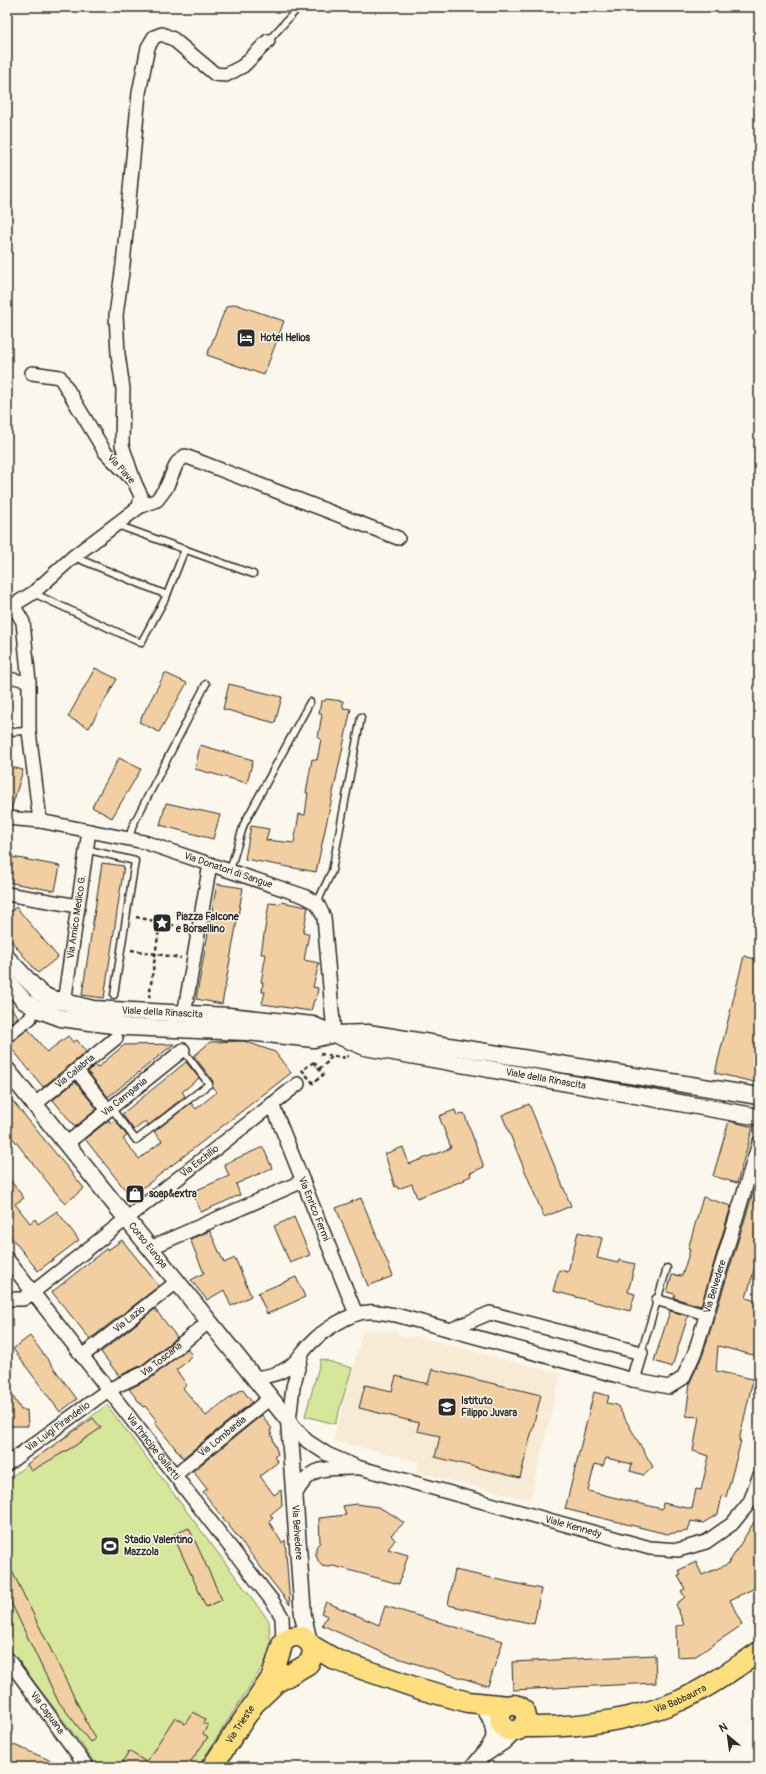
<svg xmlns="http://www.w3.org/2000/svg" width="766" height="1774" viewBox="0 0 766 1774" font-family="Pangolin,sans-serif">
<rect width="100%" height="100%" fill="#fbf7ec"/>
<filter id="ink" filterUnits="userSpaceOnUse"><feTurbulence type="fractalNoise" baseFrequency=".025" numOctaves="2"/><feDisplacementMap in="SourceGraphic" scale="8" xChannelSelector="R" yChannelSelector="G"/><feConvolveMatrix kernelMatrix="1 2 1 2 8 2 1 2 1" color-interpolation-filters="sRGB"/></filter>
<g filter="url(#ink)">
<path fill="#f8ebd6" d="M382 1330 398 1332V1335L409 1338 413 1335 561 1374 530 1500 416 1472 419 1462 333 1440 363 1331Z"/>
<g fill="#d6e79b" stroke="#808963">
<path d="M321 1359 352 1368 335 1424 305 1416Z"/>
<path d="M107 1405 269 1621 271 1653 198 1767H97L83 1746 7 1646V1480Z"/>
</g>
<g fill="#f1cfa2" stroke="#2b2b2b">
<path d="M235 304 284 321 264 375 207 355 226 307Z"/>
<path d="M95 668 117 679 89 728 68 717Z"/>
<path d="M165 673 187 683 159 732 139 722Z"/>
<path d="M229 684 282 697 275 723 223 709Z"/>
<path d="M326 699 343 701V708L351 709 316 872 245 859 251 826 269 829 266 840 294 843 299 814 305 815 308 793H306L312 759 317 760 321 739 318 738 322 714H319L321 701H325Z"/>
<path d="M200 745 253 760 247 783 195 769Z"/>
<path d="M119 758 141 769 112 818 92 807Z"/>
<path d="M7 766 23 770 11 810H7Z"/>
<path d="M166 803 220 815 213 839 160 825Z"/>
<path d="M7 856 60 866 55 891 7 882Z"/>
<path d="M102 863 124 866 104 998 82 995Z"/>
<path d="M217 884 243 888 222 1004 196 999Z"/>
<path d="M281 902 308 907 303 933 309 934 304 960 319 963 313 987 318 988 316 1000H314L311 1011 262 1004 265 992H262L263 982H261L266 954H261L269 903 280 904Z"/>
<path d="M16 907 58 957 38 973 7 936V915Z"/>
<path d="M744 956 759 960V1083L715 1073Z"/>
<path d="M7 1003 18 1017 7 1026Z"/>
<path d="M28 1029 47 1052 68 1036 73 1042 77 1040 86 1052 43 1087 8 1044Z"/>
<path d="M244 1041 275 1052 291 1073 131 1197 85 1139 109 1120 111 1123 115 1120 127 1136 123 1139 139 1159 162 1141 154 1132 191 1103 196 1109 217 1092 212 1087 213 1081 194 1056 210 1042Z"/>
<path d="M174 1044 108 1097 88 1072 95 1065 97 1068 124 1045Z"/>
<path d="M186 1062 199 1078 182 1092 185 1096 149 1125 146 1121 134 1130 122 1114Z"/>
<path d="M75 1082 97 1109 75 1127 53 1100Z"/>
<path d="M7 1094 84 1188 65 1204 7 1131Z"/>
<path d="M529 1104 571 1206 544 1217 502 1115Z"/>
<path d="M455 1110 457 1116 464 1113 484 1167 470 1173 471 1176 464 1179 465 1180 417 1198 412 1184 398 1189 397 1186 395 1187 385 1154 403 1147 409 1164 451 1148 439 1116Z"/>
<path d="M729 1121 753 1127 737 1183 713 1176Z"/>
<path d="M263 1147 272 1168 236 1184 240 1195 201 1212 192 1192 229 1176 224 1164Z"/>
<path d="M7 1176 24 1198 15 1204 30 1223 35 1219 38 1224 57 1211 79 1240 38 1271 7 1232Z"/>
<path d="M756 1183H759V1253L746 1298 759 1302V1345L757 1356 718 1346 716 1371 753 1379 739 1441H741L726 1497 722 1496 718 1514 703 1523 691 1521 688 1531 667 1534 565 1509 594 1392 609 1396 607 1403 617 1405 653 1467 644 1475 630 1471 632 1464 606 1458 603 1466 595 1464 588 1491 662 1509 663 1503 692 1509 696 1489 701 1490 709 1456 693 1451 699 1417 686 1416 690 1382 703 1354Z"/>
<path d="M703 1197 731 1206 701 1306 674 1298 675 1294 667 1292 672 1275 682 1276 690 1250 688 1249Z"/>
<path d="M361 1198 393 1276 368 1286 336 1208Z"/>
<path d="M294 1217 310 1255 290 1263 274 1226Z"/>
<path d="M210 1231 224 1263 235 1258 251 1296 231 1306 224 1290 207 1300 191 1280 204 1273 190 1239Z"/>
<path d="M578 1232 602 1238 597 1258 618 1263 619 1260 635 1264 628 1292 635 1294 630 1311 553 1291 559 1270 568 1272Z"/>
<path d="M122 1240 159 1286 90 1339 52 1292 107 1248 108 1250Z"/>
<path d="M296 1277 305 1297 267 1314 258 1293Z"/>
<path d="M155 1309 177 1337 142 1365 119 1376 101 1352Z"/>
<path d="M670 1311 688 1316 672 1367 654 1361Z"/>
<path d="M30 1336 77 1399 60 1412 13 1349Z"/>
<path d="M187 1349 192 1355 187 1360 188 1361 176 1370 187 1385 183 1388 206 1416 242 1389 252 1402 183 1458 155 1423 157 1421 145 1406 143 1407 129 1389 151 1378Z"/>
<path d="M432 1369 541 1395 520 1478 435 1457 440 1436 417 1431 419 1423 359 1408 365 1385 392 1391 396 1376 428 1384Z"/>
<path d="M8 1388 21 1410H27L28 1426H9Z"/>
<path d="M262 1415 272 1429 270 1430 278 1454 274 1457 278 1462 260 1476 274 1495 281 1490 282 1505 270 1515 273 1518 269 1522 282 1543 285 1540 290 1605 203 1492 207 1489 193 1471Z"/>
<path d="M93 1418 101 1428 73 1447 31 1471 27 1464Z"/>
<path d="M356 1504 378 1507 393 1515 404 1523 391 1535 395 1540 388 1549 408 1555 399 1584 334 1566 328 1567 322 1566 319 1562 316 1556V1547L320 1542 319 1518 346 1515 343 1506Z"/>
<path d="M759 1514V1586L730 1600 742 1625 696 1656 677 1657 676 1626 684 1625 676 1604 685 1597 681 1591 685 1589 678 1576 681 1575 679 1570 696 1562 702 1575 728 1564Z"/>
<path d="M189 1528 222 1600 206 1607 173 1535Z"/>
<path d="M7 1561 95 1739 90 1742 58 1701 7 1594Z"/>
<path d="M455 1570 541 1589 534 1624 448 1605Z"/>
<path d="M326 1602 379 1625 385 1606 503 1641 488 1686 388 1655 322 1625 327 1616 321 1613Z"/>
<path d="M655 1655 656 1683 513 1690 512 1662Z"/>
<path d="M193 1712 205 1719 203 1723 208 1725 203 1734 208 1737 187 1767H119L129 1751 146 1762 175 1717 185 1724Z"/>
<path d="M7 1742 66 1767H7Z"/>
</g>
<g fill="none" stroke-linecap="round" stroke-linejoin="round">
<defs>
<g id="service">
<path d="M268 41 299 7"/>
<path d="M117 525 253 574"/>
<path d="M33 593 141 643 167 595 74 557"/>
<path d="M167 595 185 549"/>
<path d="M7 732 29 731"/>
<path d="M129 838 133 825 206 684"/>
<path d="M85 849 135 861 114 995"/>
<path d="M230 870 244 824 310 702"/>
<path d="M317 903 332 871 361 717"/>
<path d="M111 1108 136 1140 209 1084 183 1050"/>
<path d="M641 1353 667 1268"/>
</g>
<g id="pedestrian">
<path d="M7 677 29 682"/>
<path d="M657 1300 707 1315"/>
</g>
<g id="minor">
<path d="M134 481 122 445 123 389 118 354 116 315 123 265 139 93 148 47 154 37 162 34 173 39 215 74 226 75 243 66 268 41"/>
<path d="M139 507 157 500 166 488 177 463 185 456 398 538"/>
<path d="M13 605 23 622 29 682V731L40 821"/>
<path d="M7 609 33 593 73 557 139 507 141 496 134 481 105 452 60 377 32 373"/>
<path id="s1" d="M7 818 40 821 144 842 304 896 317 903 324 917 334 1034"/>
<path d="M7 894 78 906"/>
<path id="s2" d="M64 1003 89 831"/>
<path d="M184 1015 210 864"/>
<path d="M7 1036 30 1018"/>
<path d="M77 1071 108 1110"/>
<path id="s3" d="M272 1104 356 1314"/>
<path id="s4" d="M34 1105 116 1038"/>
<path id="s5" d="M66 1144 183 1050"/>
<path d="M150 1248 303 1181"/>
<path id="s6" d="M7 1259 273 1602 282 1617 283 1642"/>
<path id="s7" d="M7 1299H23L32 1293 298 1084"/>
<path d="M450 1330 490 1313 641 1353 633 1380"/>
<path id="s8" d="M82 1356 178 1281"/>
<path id="s9" d="M301 1357 293 1387 289 1421 307 1441 327 1454 357 1467 650 1548 678 1550 706 1542 732 1524 750 1502 759 1477"/>
<path id="s10" d="M254 1378C267 1376 278 1375 289 1367 299 1360 303 1350 312 1342 324 1330 351 1312 368 1312 377 1311 387 1314 396 1315L633 1380 669 1387 683 1378 695 1352 759 1143"/>
<path id="s11" d="M7 1464 108 1390 146 1372 210 1321"/>
<path id="s12" d="M175 1475 270 1398"/>
<path d="M295 1495C312 1464 323 1469 356 1468"/>
<path id="s13" d="M7 1658 87 1767"/>
<path d="M484 1710C490 1719 493 1726 493 1738"/>
<path d="M484 1756 508 1740 520 1728"/>
<path d="M472 1767 488 1747 501 1723"/>
</g>
<g id="tertiary">
<path id="s14" d="M7 958 39 992 49 998 93 1009 229 1016 313 1025 334 1034 368 1033 759 1096"/>
<path id="s15" d="M7 981 24 1001 37 1009 61 1018 127 1027 246 1032 314 1039 334 1034 365 1047 759 1117"/>
<path id="s16" d="M7 1070 289 1421 303 1616 309 1642"/>
</g>
<g id="primary">
<path d="M312 1646 336 1660 420 1689 468 1702 508 1706"/>
<circle cx="513" cy="1718" r="13"/>
<path id="s17" d="M522 1727C575 1728 632 1721 681 1700 709 1687 734 1669 759 1652"/>
<path id="s18" d="M212 1767 272 1677 283 1642C300 1626 322 1646 308 1664L277 1682 256 1702"/>
</g>
</defs>
<use href="#service" stroke="#2b2b2b" stroke-width="9"/>
<use href="#pedestrian" stroke="#2b2b2b" stroke-width="13"/>
<use href="#minor" stroke="#2b2b2b" stroke-width="16"/>
<use href="#tertiary" stroke="#2b2b2b" stroke-width="19"/>
<use href="#primary" stroke="#2b2b2b" stroke-width="23"/>
<g stroke="#2b2b2b" stroke-width="2.5" stroke-dasharray="4 3" stroke-linecap="butt">
<path d="M136 917 186 928"/>
<path d="M131 950 181 958"/>
<path d="M149 998 160 922"/>
<path d="M320 1054 347 1058 348 1055"/>
<path d="M314 1062 323 1075 313 1083 302 1070Z"/>
<path d="M319 1069 329 1061 331 1055"/>
</g>
<use href="#service" stroke="#fbf7ec" stroke-width="6"/>
<use href="#pedestrian" stroke="#fbf7ec" stroke-width="10"/>
<use href="#minor" stroke="#fbf7ec" stroke-width="13"/>
<use href="#tertiary" stroke="#fbf7ec" stroke-width="16"/>
<use href="#primary" stroke="#fedf80" stroke-width="20"/>
</g>
</g>
<defs>
<symbol id="hotel-square" viewBox="-11 -11 22 22"><rect x="-9" y="-9" width="18" height="18" rx="4" fill="#2b2b2b" stroke="#fbf7ec"/><path d="M-6-4.5h1.5V1H6V5H4.5V3h-9V5H-6ZM-4 0a1.8 1.8 0 1 1 3.6 0ZM.5 0V-2.5h3Q6-2.5 6 0Z" fill="#fff"/></symbol>
<symbol id="sight-square" viewBox="-11 -11 22 22"><rect x="-9" y="-9" width="18" height="18" rx="4" fill="#2b2b2b" stroke="#fbf7ec"/><path d="M0-6L1.8-2.2L6-1.7L2.9 1.2L3.7 5.4L0 3.3L-3.7 5.4L-2.9 1.2L-6-1.7L-1.8-2.2Z" fill="#fff"/></symbol>
<symbol id="shop-square" viewBox="-11 -11 22 22"><rect x="-9" y="-9" width="18" height="18" rx="4" fill="#2b2b2b" stroke="#fbf7ec"/><path d="M-5-2.5h2.3a2.7 3.5 0 0 1 5.4 0H5L5.5 6h-11ZM-1.5-2.5h3a1.5 2.3 0 0 0-3 0Z" fill="#fff"/></symbol>
<symbol id="school-square" viewBox="-11 -11 22 22"><rect x="-9" y="-9" width="18" height="18" rx="4" fill="#2b2b2b" stroke="#fbf7ec"/><path d="M0-5L7-2L0 1L-7-2ZM-4 1L0 2.5L4 1V4Q0 6-4 4Z" fill="#fff"/></symbol>
<symbol id="stadium-square" viewBox="-11 -11 22 22"><rect x="-9" y="-9" width="18" height="18" rx="4" fill="#2b2b2b" stroke="#fbf7ec"/><path d="M0-5a6.5 5 0 1 0 0 10a6.5 5 0 1 0 0-10ZM-3.5-1.8h7v3.6h-7Z" fill="#fff"/></symbol>
</defs>
<g fill-rule="evenodd">
<use href="#hotel-square" x="235" y="327" width="22" height="22"/>
<use href="#sight-square" x="151" y="912" width="22" height="22"/>
<use href="#shop-square" x="124" y="1183" width="22" height="22"/>
<use href="#school-square" x="436" y="1396" width="22" height="22"/>
<use href="#stadium-square" x="99" y="1535" width="22" height="22"/>
</g>
<g text-anchor="middle" dominant-baseline="central" stroke-width="3" stroke-linejoin="round" paint-order="stroke">
<g font-size="10" font-weight="bold" fill="#2b2b2b" stroke="#fbf7ec" text-anchor="start">
<text x="260" y="338">Hotel Helios</text>
<text x="176" y="917">Piazza Falcone<tspan x="176" dy="12">e Borsellino</tspan></text>
<text x="149" y="1194">soap&amp;extra</text>
<text x="461" y="1401">Istituto<tspan x="461" dy="12">Filippo Juvara</tspan></text>
<text x="124" y="1540">Stadio Valentino<tspan x="124" dy="12">Mazzola</tspan></text>
</g>
<g font-size="10" fill="#2b2b2b" stroke="#fbf7ec">
<text transform="translate(121 469) rotate(48)">Via Piave</text>
<text stroke="none"><textPath href="#s1" startOffset="228">Via Donatori di Sangue</textPath></text>
<text stroke="none"><textPath href="#s2" startOffset="87">Via Amico Medico G.</textPath></text>
<text stroke="none"><textPath href="#s14" startOffset="173">Viale della Rinascita</textPath></text>
<text stroke="none"><textPath href="#s4" startOffset="53">Via Calabria</textPath></text>
<text stroke="none"><textPath href="#s15" startOffset="559">Viale della Rinascita</textPath></text>
<text stroke="none"><textPath href="#s5" startOffset="75">Via Campania</textPath></text>
<text stroke="none"><textPath href="#s7" startOffset="240">Via Eschilio</textPath></text>
<text stroke="none"><textPath href="#s3" startOffset="113">Via Enrico Fermi</textPath></text>
<text stroke="none"><textPath href="#s16" startOffset="225">Corso Europa</textPath></text>
<text stroke="none"><textPath href="#s10" startOffset="560">Via Belvedere</textPath></text>
<text stroke="none"><textPath href="#s8" startOffset="60">Via Lazio</textPath></text>
<text stroke="none"><textPath href="#s11" startOffset="187">Via Toscana</textPath></text>
<text stroke="none"><textPath href="#s11" startOffset="63">Via Luigi Pirandello</textPath></text>
<text stroke="none"><textPath href="#s12" startOffset="61">Via Lombardia</textPath></text>
<text stroke="none"><textPath href="#s6" startOffset="238">Via Principe Galletti</textPath></text>
<text stroke="none"><textPath href="#s9" startOffset="373">Viale Kennedy</textPath></text>
<text stroke="none"><textPath href="#s16" startOffset="562">Via Belvedere</textPath></text>
<text stroke="none"><textPath href="#s17" startOffset="162">Via Babbaurra</textPath></text>
<text stroke="none"><textPath href="#s13" startOffset="68">Via Capuana</textPath></text>
<text stroke="none"><textPath href="#s18" startOffset="51">Via Trieste</textPath></text>
</g>
</g>
<rect width="766" height="1774" fill="none" stroke="#fbf7ec" stroke-width="24"/>
<rect x="12" y="12" width="742" height="1750" fill="none" stroke="#2b2b2b" stroke-width="1.5" filter="url(#ink)"/>
<g transform="translate(728 1736) rotate(331)" stroke="#fbf7ec" stroke-width="3" paint-order="stroke">
<path d="M0-3L7 15L0 10L-7 15Z" fill="#2b2b2b"/>
<text y="-6" font-size="11" font-weight="bold" text-anchor="middle" fill="#2b2b2b">N</text>
</g>
</svg>
